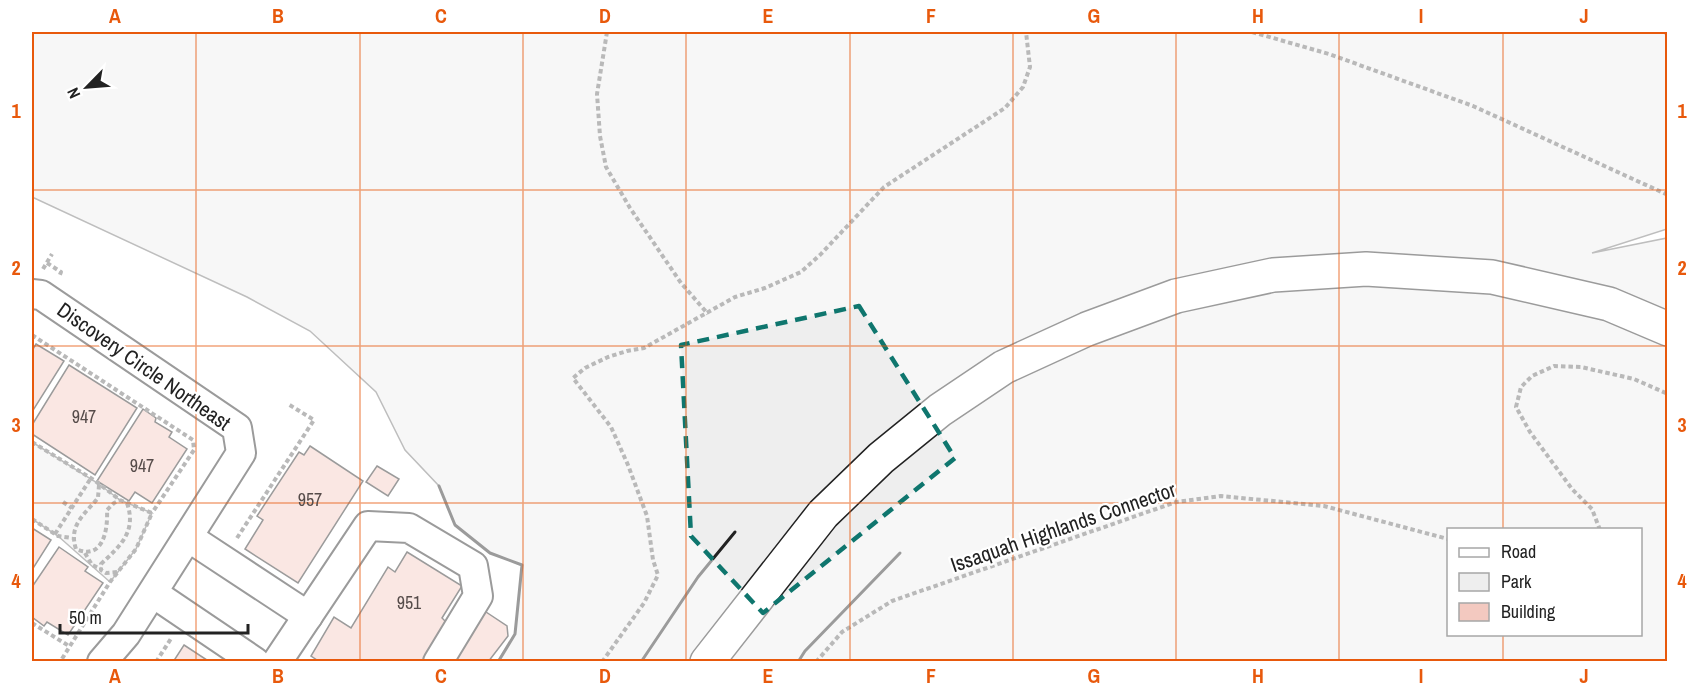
<svg xmlns="http://www.w3.org/2000/svg" width="1699" height="693" viewBox="0 0 1699 693" font-family="'Archivo Narrow',sans-serif">
<rect width="100%" height="100%" fill="#fff"/>
<g fill="#eee" stroke="#6f6f6f" stroke-width="1.5" fill-rule="evenodd">
<path d="M32 32H1661L1668 35 1667 229 1592 253 1667 238V661H498L515 634 522 565 490 553 455 525 439 486 405 450 376 392 310 331 247 297 32 197ZM1448 530H1640V634H1448Z"/>
<path d="M32 442 99 484 120 500 152 513 136 549 110 582 58 536 32 519Z"/>
</g>
<g fill="#f3c9c0" stroke="#222" stroke-width="1.5">
<path d="M36 344 64 361 32 412V348L33 349Z"/>
<path d="M69 365 137 408 95 475 32 434V425Z"/>
<path d="M143 409 156 418 155 422 172 432 169 437 187 449 152 503 135 492 129 501 97 481Z"/>
<path d="M310 446 363 481 298 583 245 549 263 520 257 516 299 452 304 455Z"/>
<path d="M377 466 399 479 388 496 366 482Z"/>
<path d="M32 528 51 540 32 570Z"/>
<path d="M59 547 88 567 85 571 103 583 68 635 47 622 44 626 32 617V587Z"/>
<path d="M407 552 462 586 442 618 447 623 423 662H320L311 656 334 617 351 628 388 567 395 572Z"/>
<path d="M483 610 507 626 508 636 488 662H450Z"/>
<path d="M184 645 210 662H173Z"/>
</g>
<g fill="none" stroke-linecap="round" stroke-linejoin="round">
<defs>
<g id="minor">
<path d="M32 294 41 295 237 428 241 453 126 634 102 662"/>
<path d="M188 537 308 616"/>
<path d="M153 593 255 662"/>
<path d="M277 662 368 526 409 528 473 566 478 596 438 662"/>
</g>
<path id="major" d="M707 662 823 514 881 458 940 410 1004 367 1087 329 1176 296 1273 275 1366 269 1492 277 1609 304 1668 329"/>
</defs>
<use href="#minor" stroke="#222" stroke-width="32"/>
<use href="#major" stroke="#222" stroke-width="36"/>
<g stroke="#646464" stroke-width="4" stroke-dasharray="4.5 3" stroke-linecap="butt">
<path d="M607 32 597 94 600 136 606 167 630 208 681 283 708 314"/>
<path d="M1252 32 1329 54 1473 106 1668 195"/>
<path d="M47 263 61 272 59 277"/>
<path d="M43 269 52 254"/>
<path d="M32 335 193 440 194 450 152 513"/>
<path d="M32 442 94 480 120 500 152 513 136 549 110 582 60 662"/>
<path d="M99 485 98 498C85 514 68 525 76 549 103 561 108 530 107 510L114 503 120 500"/>
<path d="M63 502 72 508"/>
<path d="M32 519 58 536 72 538"/>
<path d="M1600 530 1592 509 1572 489 1530 432 1516 407 1521 387 1532 376 1554 366 1581 367 1634 379 1668 394"/>
<path d="M55 534 91 478"/>
<path d="M237 538 314 420 288 404"/>
<path d="M85 553 92 565 101 569"/>
<path d="M117 572 106 573 101 570V564C120 546 137 532 127 503"/>
<path d="M32 623 69 646"/>
<path d="M156 662 172 637"/>
<path d="M602 662 644 603 658 575 653 560 647 516 628 465 611 427 573 378 585 368 608 357 627 351 644 348 735 297 765 288 801 272 820 255 884 187 1005 108 1023 87 1030 67 1026 32"/>
<path d="M816 662 842 632 892 601 1176 502 1221 496 1324 506 1448 539"/>
</g>
<use href="#minor" stroke="#fff" stroke-width="28"/>
<use href="#major" stroke="#fff" stroke-width="33"/>
<g stroke="#222" stroke-width="3">
<path d="M439 486 455 525 490 553 522 565 515 634 498 662"/>
<path d="M641 662 698 577 735 532"/>
<path d="M798 662 805 651 900 553"/>
</g>
</g>
<path d="M0 0H1699V693H0ZM859 306 955 458 763 613 691 536 681 345Z" fill="#fff" fill-opacity=".55" fill-rule="evenodd"/>
<path fill="none" stroke="#0f766e" stroke-width="4.5" stroke-dasharray="12 8" stroke-linejoin="round" d="M859 306 955 458 763 613 691 536 681 345Z"/>
<path fill="none" stroke="#e8590c" stroke-width="1.5" stroke-opacity="0.55" d="M196 32V662M360 32V662M523 32V662M686 32V662M850 32V662M1013 32V662M1176 32V662M1339 32V662M1503 32V530M32 190H1668M32 346H1668M32 503H1668M1503 634V662"/>
<g text-anchor="middle" dominant-baseline="central" stroke-width="4.5" stroke-linejoin="round" paint-order="stroke">
<g font-size="18" fill="#564c4a">
<text x="84" y="416">947</text>
<text x="142" y="465">947</text>
<text x="310" y="499">957</text>
<text x="409" y="602">951</text>
</g>
<g font-size="21" fill="#222" stroke="#fff">
<text transform="translate(144 366) rotate(35)">Discovery Circle Northeast</text>
<text transform="translate(1063 527) rotate(-19)">Issaquah Highlands Connector</text>
</g>
</g>
<rect width="1699" height="693" fill="none" stroke="#ffffff" stroke-width="66"/>
<rect x="1447" y="528" width="195" height="108" fill="#ffffff" stroke="#a7a7a7" stroke-width="1.5"/>
<rect x="1459" y="548" width="30" height="9" fill="#ffffff" stroke="#a7a7a7" stroke-width="1.5"/>
<text x="1501" y="558" font-size="18" fill="#222222">Road</text>
<rect x="1459" y="573" width="30" height="18" fill="#eeeeee" stroke="#a7a7a7" stroke-width="1.5"/>
<text x="1501" y="588" font-size="18" fill="#222222">Park</text>
<rect x="1459" y="603" width="30" height="18" fill="#f3c9c0" stroke="#a7a7a7" stroke-width="1.5"/>
<text x="1501" y="618" font-size="18" fill="#222222">Building</text>
<g transform="translate(87 87) rotate(245)" stroke="#ffffff" stroke-width="4.5" paint-order="stroke">
<path d="M0-4.5L10 22L0 15L-10 22Z" fill="#222222"/>
<text y="-9" font-size="16" font-weight="bold" text-anchor="middle" fill="#222222">N</text>
</g>
<path d="M60 624v9h188v-9" fill="none" stroke="#222222" stroke-width="3"/>
<text x="69" y="624" font-size="18" fill="#222222" stroke="#ffffff" stroke-width="4.5" paint-order="stroke">50 m</text>
<rect x="33" y="33" width="1633" height="627" fill="none" stroke="#e8590c" stroke-width="2"/>
<g font-size="20" text-anchor="middle" font-weight="bold" fill="#e8590c">
<text x="115" y="23">A</text>
<text x="278" y="23">B</text>
<text x="441" y="23">C</text>
<text x="605" y="23">D</text>
<text x="768" y="23">E</text>
<text x="931" y="23">F</text>
<text x="1094" y="23">G</text>
<text x="1258" y="23">H</text>
<text x="1421" y="23">I</text>
<text x="1584" y="23">J</text>
<text x="16" y="118">1</text>
<text x="1682" y="118">1</text>
<text x="16" y="275">2</text>
<text x="1682" y="275">2</text>
<text x="16" y="432">3</text>
<text x="1682" y="432">3</text>
<text x="16" y="588">4</text>
<text x="1682" y="588">4</text>
<text x="115" y="683">A</text>
<text x="278" y="683">B</text>
<text x="441" y="683">C</text>
<text x="605" y="683">D</text>
<text x="768" y="683">E</text>
<text x="931" y="683">F</text>
<text x="1094" y="683">G</text>
<text x="1258" y="683">H</text>
<text x="1421" y="683">I</text>
<text x="1584" y="683">J</text>
</g>
</svg>
